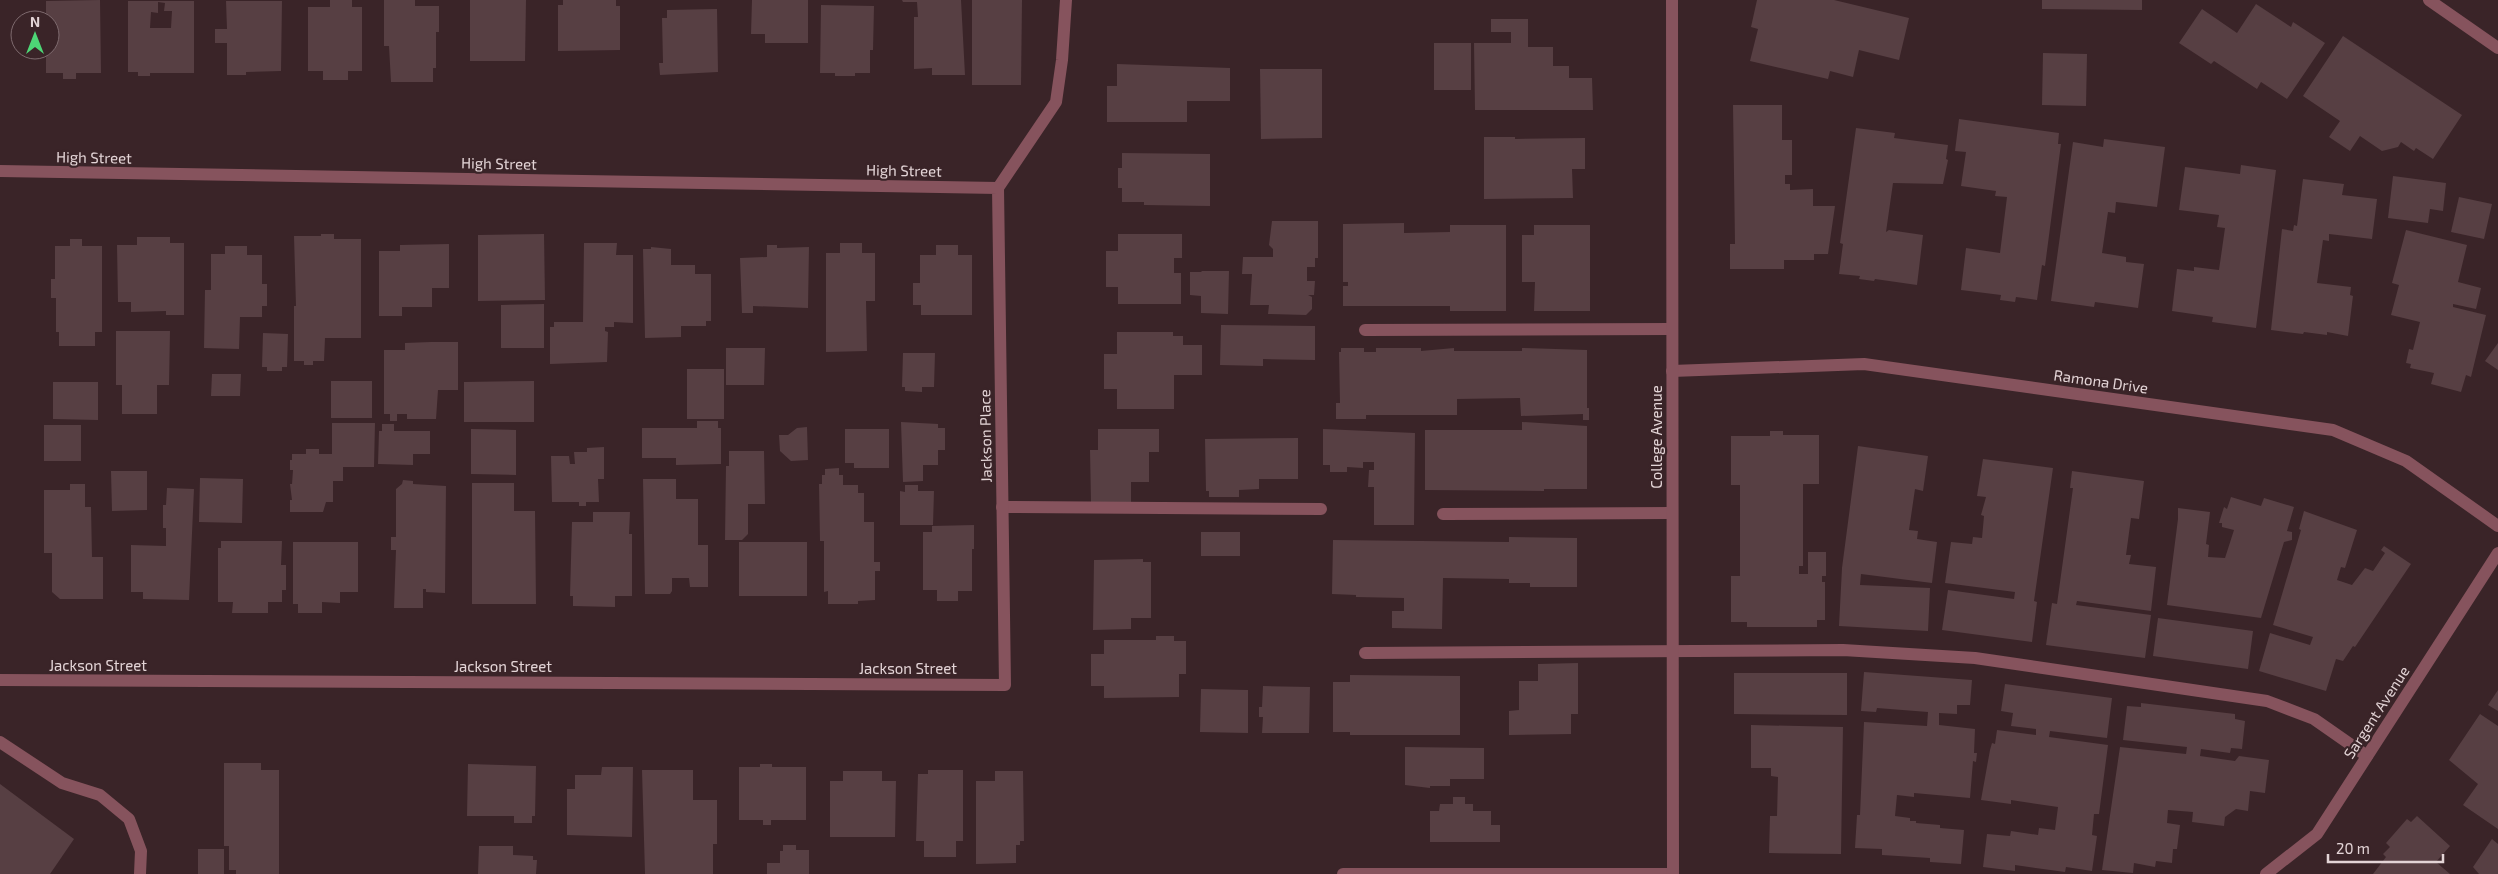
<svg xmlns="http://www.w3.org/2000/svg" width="2498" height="874" viewBox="0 0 2498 874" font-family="'Exo 2',sans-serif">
<rect width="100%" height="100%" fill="#3a2428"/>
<g fill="#573f43" fill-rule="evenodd">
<path d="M100 0 101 73H76V79H63V73H46V50H50V20H46V1Z"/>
<path d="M330 0H352V7H362V71H348V80H323V71H308V7H330Z"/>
<path d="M384 0H415V6H439V32H436V68H433V82H391L389 46H384Z"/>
<path d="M470 0H526L525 61H470Z"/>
<path d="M563 0H616V6H620V50L558 51V5H563Z"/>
<path d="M752 0H808V43H765V34H751Z"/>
<path d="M902 0H961L965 75H932V68L914 69V17H918L917 2H903Z"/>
<path d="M972 0H1022L1021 85H972Z"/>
<path d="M1757 0H1834L1909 18 1899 60 1859 50 1853 77 1830 71 1828 79 1750 61 1758 29 1751 27Z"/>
<path d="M2042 0H2142V10L2042 9Z"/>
<path d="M128 1H194V73H150V76H138V72H128ZM158 2 165 3 164 11H172L171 28H150L151 12 158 13Z"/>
<path d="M226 1H282L281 71 246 72V75H227V43H215V29H227Z"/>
<path d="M2256 4 2291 27 2293 22 2325 43 2287 99 2261 82 2257 89 2214 61 2211 64 2179 43 2202 9 2237 33Z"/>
<path d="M821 5 874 6 873 50H870V73H855V76H835V73H820Z"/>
<path d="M717 9 718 72 660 75 659 63H663L662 18H667V10Z"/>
<path d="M1491 19H1528V47H1553V66H1569V78H1592L1593 110H1475L1474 43H1511V32H1491Z"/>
<path d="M2343 36 2462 115 2433 159 2416 148 2414 151 2401 142 2398 147 2382 151 2360 136 2350 151 2329 137 2340 121 2303 96Z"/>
<rect x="1434" y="43" width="37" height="47"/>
<path d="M2043 53 2087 54 2086 106 2042 105Z"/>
<path d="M1117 64 1230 68V101H1187V122H1107V86H1117Z"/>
<path d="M1260 69H1322V138L1261 139Z"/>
<path d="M1733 105H1782V140H1792V175H1785V184H1790V190L1813 189V206H1835L1828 254H1814V260H1784V269H1730V244H1735Z"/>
<path d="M1959 119 2059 133 2058 144H2061L2045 266 2042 265 2037 300 2016 297 2015 302 2000 300 2001 295 1961 290 1966 248 2000 253 2007 197 1995 196 1996 191 1961 186 1966 152 1955 151Z"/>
<path d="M1856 128 1895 133 1894 138 1948 145 1946 159 1948 160 1943 184 1893 183 1886 232 1889 230 1923 235 1917 285 1875 279 1874 281 1859 279 1860 276 1839 274 1843 244 1840 243Z"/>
<path d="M1484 137H1515V139L1585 138V169H1572L1573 198 1484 199Z"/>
<path d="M2104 139 2165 147 2157 207 2116 202 2115 213 2108 212 2102 253 2126 257V262L2144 264 2138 308 2095 302 2094 307 2051 301 2073 142 2103 147Z"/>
<path d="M1122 153 1210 154V206L1144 205V202H1122V188H1118V168H1122Z"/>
<path d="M2241 165 2276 170 2256 328 2212 322 2213 317 2172 311 2177 269 2194 271V267L2219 270 2225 228 2217 227 2219 215 2179 210 2185 167 2240 174Z"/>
<path d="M2393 176 2446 183 2443 211 2430 209 2428 223 2388 218Z"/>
<path d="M2303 179 2344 184 2342 195 2377 199 2372 239 2329 234V241L2323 240 2317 283 2351 287 2350 295 2353 296 2348 336 2327 332V335L2304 332 2303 334 2271 330 2282 229 2293 231 2294 225 2297 226Z"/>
<path d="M2459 197 2492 204 2484 239 2451 232Z"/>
<path d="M1272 221H1318V258H1315V267H1307V281H1315L1314 295H1308L1312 297V309L1306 315 1268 314 1269 305H1250L1252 274H1242L1243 257H1273V249L1269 245Z"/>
<path d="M1404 223V233L1450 232V225H1506V311H1450V306H1343V286H1348V282H1343V224Z"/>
<path d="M1534 225H1590V311H1534L1535 282H1522V235H1534Z"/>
<path d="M2406 230 2467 245 2458 282 2481 288 2476 309 2453 304V307L2486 315 2471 377 2466 375 2461 392 2431 384 2434 373 2410 368 2411 364 2406 363 2409 349 2413 350 2420 322 2391 315 2399 285 2392 283Z"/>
<path d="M321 234H334V239H361V338H325L324 361H313V365H304V361H294V306H296L294 236H321Z"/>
<path d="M544 234 545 300 478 301V235Z"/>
<path d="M1118 234H1182V258H1174V273H1181V304H1118V287H1106V251H1118Z"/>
<path d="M137 237H170V243H184V315H166V311L131 312V302H118L117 245H137Z"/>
<path d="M70 239H82V246H102V332H95V346H59V332H56V298H51V279H55V246H70Z"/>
<path d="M584 243H617L616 255H633V323L614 322V327H605V331L608 332 607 362 550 364V327H554V322H583Z"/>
<path d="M840 243H862V253H875V301H866L867 351 826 352V253H840Z"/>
<path d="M449 244V288H432V307H402V316H379V251H400V245Z"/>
<path d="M767 245H777V248L809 247 808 308 753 306V313H742L740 258 767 257Z"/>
<path d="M936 245H958V255H972V315H921V305H913V283H920V255H936Z"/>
<path d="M225 246H247V255H262V284H267V306H262V317H240L239 349 204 348 205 290H211V254H225Z"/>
<path d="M651 247 671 249V265H695V274H711V321H706V326H681V337L645 338 643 249H651Z"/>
<path d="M1202 271H1229L1228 314 1201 313V296L1190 295V272H1201Z"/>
<path d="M544 304V348H501V305Z"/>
<path d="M1221 325 1315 326V360L1263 359V366L1220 365Z"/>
<path d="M116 331H170L169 385H157V414H122V385H116Z"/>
<path d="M1117 332H1173V336H1183V345H1202V375H1174V409H1117V389H1104V354H1117Z"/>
<path d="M263 333 288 334 287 367H282V371H267V367H262Z"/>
<path d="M431 342H458V390H438L436 419H407V414H397V421H390V414H384V350H405V343Z"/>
<path d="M2498 343V370L2485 361Z"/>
<path d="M726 348H765L764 385H726Z"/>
<path d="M1341 348H1364V352H1376V348H1421V351L1454 348V351H1522V348L1587 350V408H1589V420H1583V414L1521 416 1520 398 1457 399V415H1366V419H1336V403H1340L1339 352H1341Z"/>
<path d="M903 353H935L934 387H922V392L905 391V387H902Z"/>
<rect x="687" y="369" width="37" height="50"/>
<path d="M212 374H241L240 396H211Z"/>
<rect x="331" y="381" width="41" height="37"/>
<path d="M534 381V422H464V382Z"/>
<path d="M53 382H98V420L53 419Z"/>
<path d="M697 421H718V428H721V464L676 465V458H642V428H697Z"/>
<path d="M901 422 938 424V428H945V450H938V465H923V481L903 482Z"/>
<path d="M1522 422 1587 426V489H1544V491L1425 490V430H1522Z"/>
<path d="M332 423H375L374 467H343V481H333V502H326L323 512H290V500H292L290 484H292L293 470H290V460H292V454H306V449H319V454H332Z"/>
<path d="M382 424H394V431H430V454H413V465L378 464 379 431H382Z"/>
<rect x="44" y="425" width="37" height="36"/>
<path d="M807 427 808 460 791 461 780 451 779 435H788L797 428Z"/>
<path d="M471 429 516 430V475L471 474Z"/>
<path d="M845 429H889V468H854V463H845Z"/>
<path d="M1098 429H1159V452H1149V482H1131V503H1091L1090 450H1098Z"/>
<path d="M1323 429 1415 433 1414 525H1374V487H1368L1369 470H1374V462H1363V468L1347 467V472H1330V465H1323Z"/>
<path d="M1770 431H1783V435H1819V484H1803V566H1799V574H1808V552H1826V576H1822V582H1825V620H1817V627H1747V622H1731V576H1740V485H1731V436H1770Z"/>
<path d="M1298 438V479H1259V489L1239 490V497H1209V491H1206L1205 439Z"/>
<path d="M1858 446 1928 456 1923 491 1915 489 1909 530 1918 531 1917 539 1937 542 1932 583 1861 574 1860 585 1930 588 1928 631 1839 626 1842 568Z"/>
<path d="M604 447V479H598L599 502H586V506H579V502H552L551 456H569L570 464H575L574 452H587V448Z"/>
<path d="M729 451H764L765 504H748V534L742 540H725L726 466H729Z"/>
<path d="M1983 459 2053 468 2034 601 2037 602 2032 642 1942 630 1948 590 2014 599 2015 592 1945 583 1951 542 1972 544 1973 537 1982 538 1984 516 1981 515 1986 497 1977 496Z"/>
<path d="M839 468V475H843V485H858V493H864V522H874V562H880V571H875V600L858 601V604H828V591L824 592V541H820L819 484H822V475H825V469Z"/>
<path d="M111 471H147V510L112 511Z"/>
<path d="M2072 471 2144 481 2139 519 2131 518 2126 555H2131L2129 564 2156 567 2151 611 2077 601 2076 605 2151 615 2145 658 2046 645 2052 603 2057 604 2073 488H2070Z"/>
<path d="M200 478 243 479 242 523 199 522Z"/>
<path d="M643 479H676V499H698V545H708V587H690L689 578H672V591L670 594H645Z"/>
<path d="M403 480 413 481V484L446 486 445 593 426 592V589H423V608H394L396 550H391V537H396V489L402 484Z"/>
<path d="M472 483H514V511H535L536 604H472Z"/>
<path d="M70 484H85V507H91L92 557H103V599H60L52 592V553H44V490H70Z"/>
<path d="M905 485H918V491H934L933 525H900V491L905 492Z"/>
<path d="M167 488 194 489 189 600 143 599V592H131V545L166 546V528H163V505H166Z"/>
<path d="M2231 497 2261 506 2264 498 2294 507 2287 531 2292 532V540L2284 542 2261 618 2167 605 2178 519V508L2210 512 2206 544 2209 545 2208 557 2225 558 2234 530 2222 527V523H2219L2224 507 2227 509Z"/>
<path d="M2304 511 2357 530 2345 568 2341 567 2337 580 2352 585 2365 568 2373 571 2385 553 2381 550 2384 546 2411 564 2355 647 2353 646 2343 661 2336 659 2326 691 2259 671 2270 633 2310 645 2313 637 2273 625 2301 530 2299 529Z"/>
<path d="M593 512H630L629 534H632V596H615V607L573 606V596H570L572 522H593Z"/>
<path d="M974 525V549H972V591H958V601H937V590H923V532H932V526Z"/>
<rect x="1201" y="532" width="39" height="24"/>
<path d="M1509 537 1577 538V587H1530V583H1509V579L1443 578 1442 629 1392 628V611H1404V598L1356 597V595L1332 594 1333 540 1509 542Z"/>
<path d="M221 541H282L281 565H286V590H282V602H268V613H232L233 602H218V548H221Z"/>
<path d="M293 542H358V592H340V603L322 602V613H298V604H293Z"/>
<rect x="739" y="542" width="68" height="54"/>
<path d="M1143 559V562H1151V618H1131V629L1093 630 1094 560Z"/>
<path d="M2158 618 2253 631 2248 669 2153 656Z"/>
<path d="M1156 636H1174V641H1186V674H1179V697L1104 698V686H1091V654H1104V640H1156Z"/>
<path d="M1578 663V714H1571V734L1509 735V711L1519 710V681H1538V664Z"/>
<path d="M1864 672 1972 680 1970 705H1957V714L1939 713V725L1975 729 1974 753H1977L1976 762 1973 761 1970 798 1914 793V797L1897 795 1895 816 1910 818V821H1916V823L1940 825V828L1964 830 1961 864 1930 862V858L1882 855V849L1855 848 1857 815H1860L1864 722 1927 726 1928 712 1877 708 1876 712 1861 711Z"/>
<path d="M1734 673H1847V715L1734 714Z"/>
<path d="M1350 675 1460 676V735H1350V732H1333V682H1350Z"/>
<path d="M2005 684 2112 698 2107 738 2050 731 2049 737 2108 745 2099 814H2094L2092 835 2097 836 2092 871 2066 867 2065 872 2015 865V871L1983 867 1987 834 2010 836 2011 831 2038 835 2039 828 2055 830 2058 807 2011 800V804L1981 800 1990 750 1992 743 1995 744 1997 730 2036 735V729L2011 726 2013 713 2001 711Z"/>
<path d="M1263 686 1310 687 1309 733H1262L1263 717H1259V707H1262Z"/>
<path d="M1201 689 1248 690V733L1200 732Z"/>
<path d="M2498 690V711L2488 705Z"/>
<path d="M2141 703 2235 714V719L2245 721 2242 749 2231 748 2230 753 2201 749 2200 756 2235 761 2239 756 2269 760 2265 793 2250 791 2248 811 2236 809 2225 817 2224 826 2192 822 2193 812 2168 810 2167 823 2180 825 2177 849H2173L2172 863 2156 861 2155 867 2134 863 2133 873 2102 870 2120 747 2186 754 2187 747 2123 740 2127 706 2141 707Z"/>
<path d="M2480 714 2498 726V829L2463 805 2478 784 2449 760Z"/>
<path d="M1751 725 1843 727 1841 854 1769 853 1770 816H1777L1778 777 1771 776V768H1751Z"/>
<path d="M1405 747 1484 748V779H1450V786H1430V788L1405 785Z"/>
<path d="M224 763H261V770H279V874H236V870H229V846H224Z"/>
<path d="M468 764 536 766 535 816H532V823H514V816H467Z"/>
<path d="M760 764H772V767H806V820H771V825H763V820H739V767H760Z"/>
<path d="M602 767H633L632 837 567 835V789H575V775H601Z"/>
<path d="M642 770H693V800H717V844H713V874H645Z"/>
<path d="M928 770H963V841H956V857H924V841H916L918 774H928Z"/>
<path d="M843 771H882V781H896L895 837H830V781H843Z"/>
<path d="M995 771H1023L1024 841H1020V845H1016V863L976 864V781H995Z"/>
<path d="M0 784 74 839 50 874H0Z"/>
<path d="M1453 797H1465V804H1473V811H1491V825H1500V842H1430V811H1439L1440 804H1453Z"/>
<path d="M2417 816 2450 846 2436 862 2450 874H2373L2386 857 2383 854 2390 847 2386 843 2407 819 2411 822Z"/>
<path d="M2492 839 2498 844V874H2479L2473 867Z"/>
<path d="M783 845H796V850H809V874H767V863H780V851H783Z"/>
<path d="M479 846H513V855L533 856V860H537L536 874H478Z"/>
<rect x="198" y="849" width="26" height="25"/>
</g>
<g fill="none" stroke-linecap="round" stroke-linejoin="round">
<g stroke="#86535d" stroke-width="12">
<path d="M998 188 1056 102 1062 60 1066 0"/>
<path d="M1365 330 1672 329"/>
<path d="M1002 507 1321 509"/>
<path d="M1443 514 1672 513"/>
<path d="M1365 653 1843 650 1975 658 2267 701 2314 719 2367 756"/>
<path d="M0 742 62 783 100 795 129 819 141 851 140 874"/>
<path d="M1343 874H1673"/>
</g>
<g stroke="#86535d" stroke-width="12">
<path d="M2429 0 2498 48"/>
<path d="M0 171 998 188 1005 685 0 680"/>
<path d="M1672 371 1864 364 2333 430 2406 461 2498 526"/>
<path d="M2266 874 2317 834 2498 553"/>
</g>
<path stroke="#86535d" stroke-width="12" d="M1672 0 1673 874"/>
</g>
<g text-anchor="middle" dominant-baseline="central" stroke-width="4.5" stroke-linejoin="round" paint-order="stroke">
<g font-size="15" fill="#e3d4d6" stroke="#3a2428">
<text transform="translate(94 157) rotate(1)">High Street</text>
<text transform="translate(499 163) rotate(1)">High Street</text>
<text transform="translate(904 170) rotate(1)">High Street</text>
<text transform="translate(2101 381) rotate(8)">Ramona Drive</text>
<text transform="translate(985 436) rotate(-91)">Jackson Place</text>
<text transform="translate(1656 437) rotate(-90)">College Avenue</text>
<text x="98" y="665">Jackson Street</text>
<text x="503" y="666">Jackson Street</text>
<text x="908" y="668">Jackson Street</text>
<text transform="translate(2376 712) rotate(-57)">Sargent Avenue</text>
</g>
</g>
<g transform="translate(35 35)"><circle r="24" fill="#3a2428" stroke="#7e6a6e"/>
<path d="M0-4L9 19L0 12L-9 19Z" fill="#4dd676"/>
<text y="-8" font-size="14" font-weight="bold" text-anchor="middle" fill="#e3d4d6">N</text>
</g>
<path d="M2328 854v8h115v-8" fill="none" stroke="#e3d4d6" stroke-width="2.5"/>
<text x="2336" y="854" font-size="15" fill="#e3d4d6" stroke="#3a2428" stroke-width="4" paint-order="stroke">20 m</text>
</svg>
